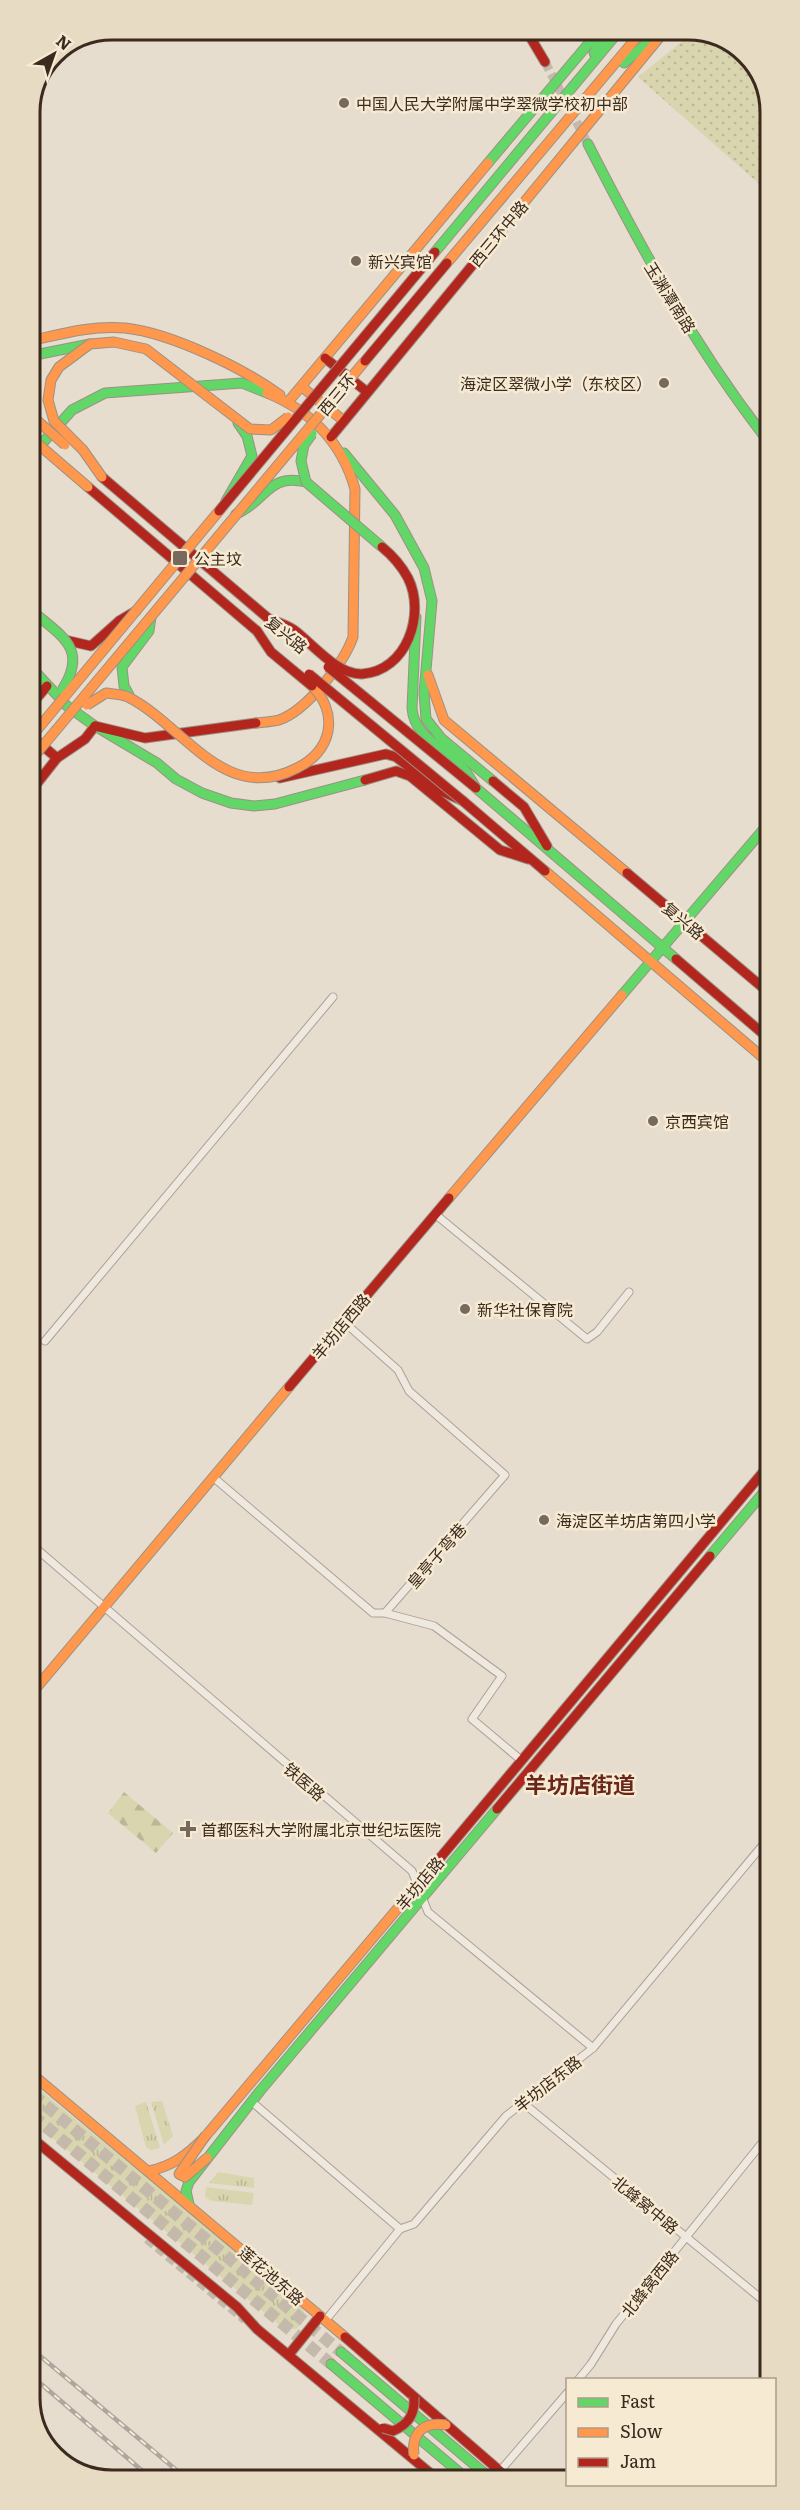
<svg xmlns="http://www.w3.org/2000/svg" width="800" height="2510" viewBox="0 0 800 2510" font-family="Literata,'Noto Sans SC',serif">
<defs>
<pattern id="grass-tufts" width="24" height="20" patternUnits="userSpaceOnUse" patternTransform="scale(1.5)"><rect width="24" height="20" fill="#d8d5af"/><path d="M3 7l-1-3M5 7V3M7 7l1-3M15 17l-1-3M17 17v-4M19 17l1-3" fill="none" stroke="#bab796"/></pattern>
<pattern id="forest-firs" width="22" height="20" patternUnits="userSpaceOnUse" patternTransform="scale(1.5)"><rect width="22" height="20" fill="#d8d5af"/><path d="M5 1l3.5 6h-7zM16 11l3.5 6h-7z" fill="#bab796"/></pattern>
<pattern id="park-dots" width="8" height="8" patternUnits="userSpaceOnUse" patternTransform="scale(1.5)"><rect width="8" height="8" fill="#d8d5af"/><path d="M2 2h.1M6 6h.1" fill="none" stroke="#bab796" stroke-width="1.8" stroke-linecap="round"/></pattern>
</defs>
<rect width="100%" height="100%" fill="#e6ddce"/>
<g fill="url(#grass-tufts)">
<path d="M32 2087 39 2089 302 2305C306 2315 305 2322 296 2329L283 2328 32 2121Z"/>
<path d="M162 2101 173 2136 164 2145 151 2102Z"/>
<path d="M146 2102 160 2148 151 2150 146 2147 135 2106Z"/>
<path d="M218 2172 254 2178V2188L209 2183Z"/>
<path d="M206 2187 254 2193 252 2205 212 2201 205 2197Z"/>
</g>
<path fill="url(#forest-firs)" d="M124 1792 173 1833 156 1853 108 1813Z"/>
<path fill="url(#park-dots)" d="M695 31 742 50 767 91V191L638 77Z"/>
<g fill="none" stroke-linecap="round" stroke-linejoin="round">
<g stroke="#c4b9ab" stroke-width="9" stroke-dasharray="9 4.5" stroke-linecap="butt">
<path d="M545 62 588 144"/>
<path d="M147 2239 245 2320"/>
</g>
<g stroke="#c4b9ab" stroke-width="12" stroke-dasharray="12 6" stroke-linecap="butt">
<path d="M32 2094 341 2352"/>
<path d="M32 2115 331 2364"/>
</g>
<defs>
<g id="street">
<path d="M435 1214 587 1339 597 1332 629 1292"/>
<path d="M344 1322 398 1370 409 1391 505 1475 385 1613 434 1626 502 1676 472 1719 521 1760"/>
<path d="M45 1341 333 997"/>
<path d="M213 1477 373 1613H385"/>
<path d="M32 1545 412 1871 428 1912 593 2048"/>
<path d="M252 2102 400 2229"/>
<path d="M522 2102 770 2306"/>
<path d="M325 2321 400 2229 414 2224 506 2116 593 2048 767 1840 769 1843"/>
<path d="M578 2380 591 2364 616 2324 770 2133"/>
<path d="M500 2471 568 2392"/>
</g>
<g id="fast">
<path d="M594 53 606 30"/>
<path d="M624 63 662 30"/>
<path d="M588 144C641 248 696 349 768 441"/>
<path d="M488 163 600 30"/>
<path d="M435 252 620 30"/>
<path d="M30 356 90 344"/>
<path d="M344 453 395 515 424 568 432 601 424 693 426 719 441 738 493 781"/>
<path d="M31 456 72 410 105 393 242 383 267 393"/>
<path d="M226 501 252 456 247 436 238 423"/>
<path d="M236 514C267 501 267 473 306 482"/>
<path d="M416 617 412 708C414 738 445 747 463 768 468 774 472 781 476 788L676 959"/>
<path d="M31 667 67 706 95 726 157 763 176 779 202 793 231 803 254 806 275 804 365 780"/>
<path d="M129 695 124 686 122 667 149 631 151 617"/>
<path d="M622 995 768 824"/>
<path d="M710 1556 769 1486"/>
<path d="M189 2204 186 2191 189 2182 260 2091 497 1809"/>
<path d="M341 2352 490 2478"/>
<path d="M331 2364 466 2478"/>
</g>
<g id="slow">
<path d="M489 245 659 38"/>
<path d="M447 263 643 30"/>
<path d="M30 341C61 334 93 325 125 328 171 333 243 368 280 395"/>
<path d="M302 387 344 421"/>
<path d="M288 402 488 163"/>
<path d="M428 675 444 720 627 873"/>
<path d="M256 723C263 722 272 722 279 720 306 711 344 663 353 637L355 489C342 443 311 411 267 393"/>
<path d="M545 871 768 1062"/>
<path d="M449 1198 622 995"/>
<path d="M32 1693 289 1387"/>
<path d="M32 2074 345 2337"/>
<path d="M149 2171C173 2166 188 2154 204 2138L414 1889"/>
</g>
<g id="jam">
<path d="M526 30 545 62"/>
<path d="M325 358 367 392"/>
<path d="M331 437 489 245"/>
<path d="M102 477 269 619"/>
<path d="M88 487 257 631"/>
<path d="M65 640 91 646 119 621 136 611"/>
<path d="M31 705 47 686"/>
<path d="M95 726 145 738 256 723"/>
<path d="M31 736 57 758"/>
<path d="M280 778 386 754 396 757 441 791 463 801 545 871"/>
<path d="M365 780 396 771 410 776 500 850 528 859"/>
<path d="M493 781 524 807 547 846"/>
<path d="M31 791 57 758 85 739 95 726"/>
<path d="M627 873 768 992"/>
<path d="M676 959 768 1038"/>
<path d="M289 1387 449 1198"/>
<path d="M497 1809 710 1556"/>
<path d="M414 1889 769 1465"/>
<path d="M32 2138 237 2307 257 2329 436 2478"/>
<path d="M345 2337 508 2478"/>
<path d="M291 2352 320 2316"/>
</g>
</defs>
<use href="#street" stroke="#aba296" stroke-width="9"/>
<use href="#fast" stroke="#9b9186" stroke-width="11"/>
<use href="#slow" stroke="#9b9186" stroke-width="11"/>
<use href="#jam" stroke="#9b9186" stroke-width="11"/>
<use href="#street" stroke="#eee8df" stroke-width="7"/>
<use href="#fast" stroke="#63d668" stroke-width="9"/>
<use href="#slow" stroke="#ff974d" stroke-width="9"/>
<use href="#jam" stroke="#b3261e" stroke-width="9"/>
<defs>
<g id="rail">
<path d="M33 2350 187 2479"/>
<path d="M33 2377 153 2480"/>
</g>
</defs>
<use href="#rail" stroke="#ada7a0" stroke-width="4.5"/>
<use href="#rail" stroke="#f7ead3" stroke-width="2" stroke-dasharray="7" stroke-linecap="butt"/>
<defs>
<g id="fast-bridge">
<path d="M312 434 304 445 301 461 306 482 382 547"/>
<path d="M31 610C61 636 89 648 62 690"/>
</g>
<g id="slow-bridge">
<path d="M31 415 65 445"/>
<path d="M31 438 88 487"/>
<path d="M102 477 83 450 54 421 48 400 51 380 59 367 90 344 114 342 146 349 250 429 271 430 288 417"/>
<path d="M87 705 106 693C113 694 122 694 128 697 184 725 224 806 297 768 312 761 325 748 328 731 331 714 324 698 312 686"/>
<path d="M31 737 219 511"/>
<path d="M31 760 365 361"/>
<path d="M206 2135 179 2174 185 2177 207 2158"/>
<path d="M414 2455C411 2433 424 2421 446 2425"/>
</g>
<g id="jam-bridge">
<path d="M365 361 447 263"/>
<path d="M219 511 435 252"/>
<path d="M269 619C277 622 287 625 294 630 313 644 337 675 362 674 407 671 426 614 408 578 401 565 393 556 382 547"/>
<path d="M257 631 271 652 312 686"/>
<path d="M328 667 476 788"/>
<path d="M309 674 463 801"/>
<path d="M383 2428 393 2431C409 2424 415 2414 414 2397"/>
</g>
</defs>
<use href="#fast-bridge" stroke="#9b9186" stroke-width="11" stroke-linecap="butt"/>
<use href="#slow-bridge" stroke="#9b9186" stroke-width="11" stroke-linecap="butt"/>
<use href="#jam-bridge" stroke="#9b9186" stroke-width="11" stroke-linecap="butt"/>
<use href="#fast-bridge" stroke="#63d668" stroke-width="9"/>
<use href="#slow-bridge" stroke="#ff974d" stroke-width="9"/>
<use href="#jam-bridge" stroke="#b3261e" stroke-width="9"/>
</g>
<g fill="#77695b" stroke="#f7ead3" stroke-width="2">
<circle cx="344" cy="103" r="6"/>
<circle cx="356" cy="261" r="6"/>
<circle cx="664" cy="383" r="6"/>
<rect x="172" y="550" width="16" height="16" rx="3"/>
<circle cx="653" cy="1121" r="6"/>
<circle cx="465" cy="1309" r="6"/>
<circle cx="544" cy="1520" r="6"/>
<path d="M185 1820h6v6h6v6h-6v6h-6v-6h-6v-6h6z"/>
</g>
<g text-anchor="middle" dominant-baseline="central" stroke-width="5" stroke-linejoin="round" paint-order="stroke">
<g font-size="16" fill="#3b2a1d" stroke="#f7ead3" text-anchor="start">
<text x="356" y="103">中国人民大学附属中学翠微学校初中部</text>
<text x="368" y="261">新兴宾馆</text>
<text x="652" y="383" text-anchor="end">海淀区翠微小学（东校区）</text>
<text x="194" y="558">公主坟</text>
<text x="665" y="1121">京西宾馆</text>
<text x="477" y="1309">新华社保育院</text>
<text x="556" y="1520">海淀区羊坊店第四小学</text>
<text x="201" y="1829">首都医科大学附属北京世纪坛医院</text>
</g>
<g font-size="16" fill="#3b2a1d" stroke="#f7ead3">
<text transform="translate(498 233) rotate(-50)">西三环中路</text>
<text transform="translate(671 297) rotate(58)">玉渊潭南路</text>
<text transform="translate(336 394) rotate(-50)">西三环</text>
<text transform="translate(287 634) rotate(39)">复兴路</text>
<text transform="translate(684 920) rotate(40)">复兴路</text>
<text transform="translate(340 1326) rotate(-50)">羊坊店西路</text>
<text transform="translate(436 1555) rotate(-49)">皇亭子弯巷</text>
<text transform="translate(305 1781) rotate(41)">铁医路</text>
<text transform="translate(419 1883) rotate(-50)">羊坊店路</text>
<text transform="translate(547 2083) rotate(-38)">羊坊店东路</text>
<text transform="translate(646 2204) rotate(40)">北蜂窝中路</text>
<text transform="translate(272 2275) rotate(41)">莲花池东路</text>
<text transform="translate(649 2283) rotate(-51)">北蜂窝西路</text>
</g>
<g font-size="22" font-weight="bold" fill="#69261b" stroke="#f7ead3">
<text x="580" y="1783">羊坊店街道</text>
</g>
</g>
<path d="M0 0H800V2510H0ZM112 40H688A72 72 0 0 1 760 112V2398A72 72 0 0 1 688 2470H112A72 72 0 0 1 40 2398V112A72 72 0 0 1 112 40Z" fill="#e8dbc4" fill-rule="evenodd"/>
<path fill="none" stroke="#3b2a1d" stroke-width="3" d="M112 40H688A72 72 0 0 1 760 112V2398A72 72 0 0 1 688 2470H112A72 72 0 0 1 40 2398V112A72 72 0 0 1 112 40Z"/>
<rect x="566" y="2378" width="210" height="108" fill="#f7ead3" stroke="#ac9d8a" stroke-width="1.5"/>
<rect x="578" y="2398" width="30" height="9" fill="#63d668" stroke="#ac9d8a" stroke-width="1.5"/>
<text x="620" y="2408" font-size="18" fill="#3b2a1d">Fast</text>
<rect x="578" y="2428" width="30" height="9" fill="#ff974d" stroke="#ac9d8a" stroke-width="1.5"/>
<text x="620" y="2438" font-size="18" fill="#3b2a1d">Slow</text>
<rect x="578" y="2458" width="30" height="9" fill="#b3261e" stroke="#ac9d8a" stroke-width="1.5"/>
<text x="620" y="2468" font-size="18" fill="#3b2a1d">Jam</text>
<g transform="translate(54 54) rotate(40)" stroke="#f7ead3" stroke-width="4.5" paint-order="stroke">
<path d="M0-4.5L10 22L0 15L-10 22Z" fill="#3b2a1d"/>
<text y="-9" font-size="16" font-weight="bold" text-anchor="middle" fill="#3b2a1d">N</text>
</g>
</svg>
